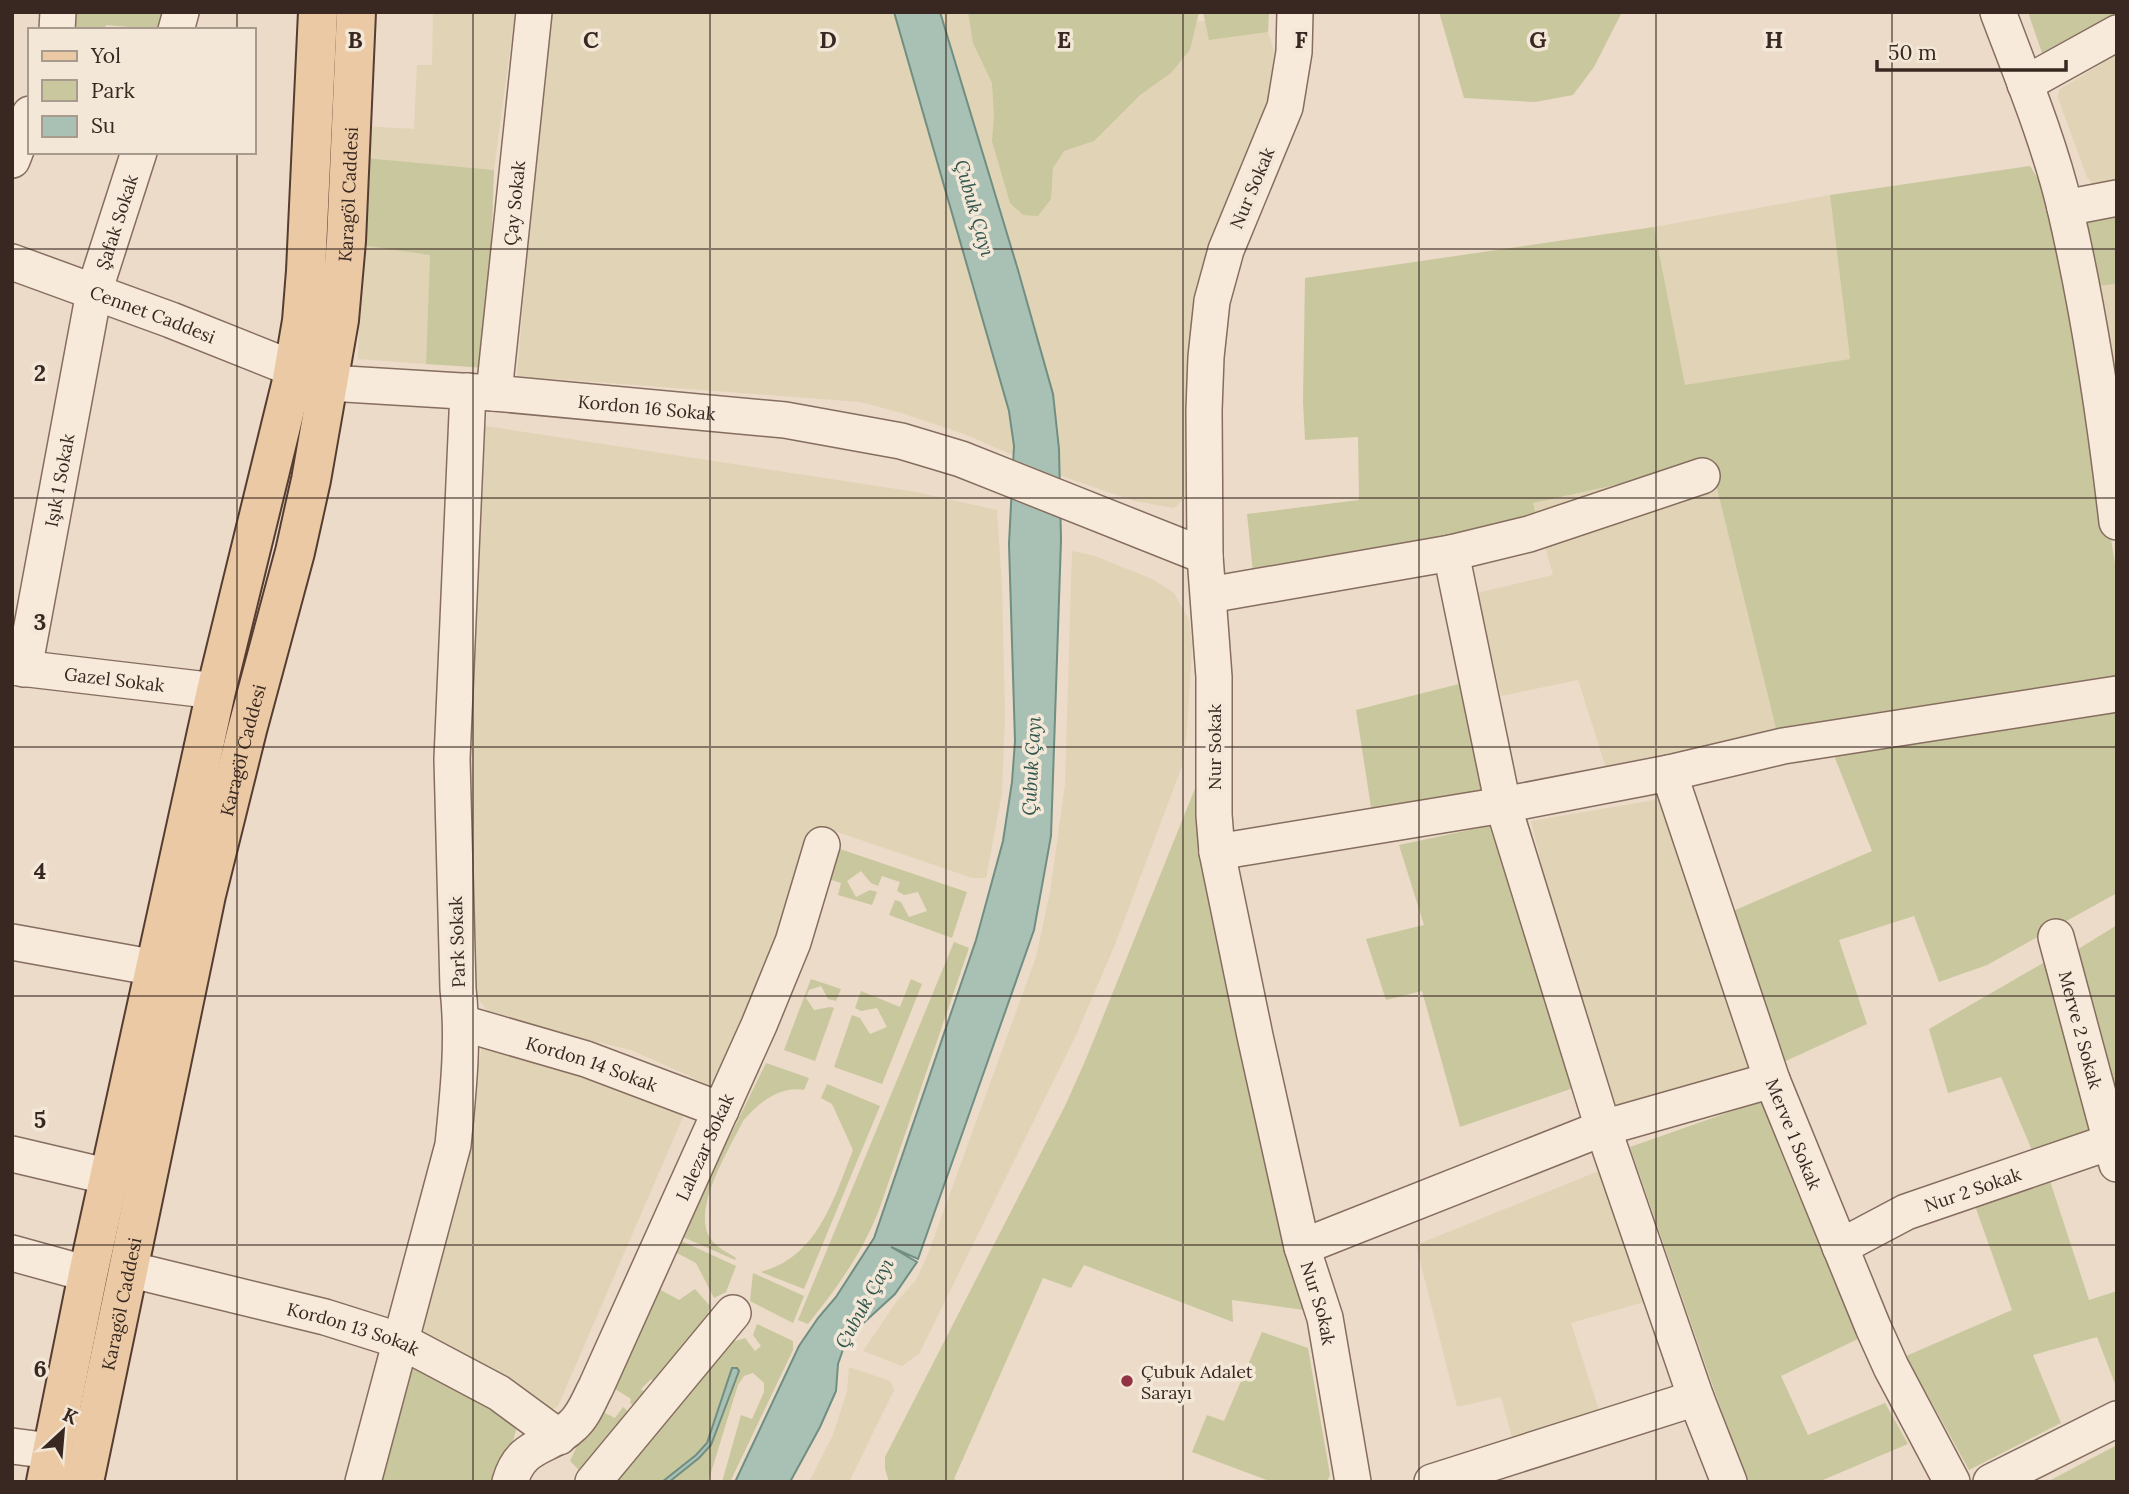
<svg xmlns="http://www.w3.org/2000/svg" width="2129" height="1494" viewBox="0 0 2129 1494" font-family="Lora,serif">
<rect width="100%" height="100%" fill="#ebdbc8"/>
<g fill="#e1d3b6">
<path d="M433 12H515L494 170 366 158 365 126 414 129 417 65H432Z"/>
<path d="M547 12H1117L1157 25 1251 17 1268 32 1274 50 1267 115 1185 498 1174 508 1135 501 1064 477 964 434 902 413 860 402 517 376Z"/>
<path d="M2117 54V188L2096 189 2087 177 2058 98 2059 90Z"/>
<path d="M1830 195 1850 359 1685 386 1654 227Z"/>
<path d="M361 245 430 254 426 364 358 359Z"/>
<path d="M2117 284V437L2098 286Z"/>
<path d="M479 425 916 492 997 510 1002 588 1005 713 1002 793 986 878H972L820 826 812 835 784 933 717 1080 707 1084 631 1050 492 1017 472 991 463 766Z"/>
<path d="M1711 464 1778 737 1608 774 1578 680 1501 696 1477 593 1553 575 1533 503Z"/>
<path d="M1072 551 1095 556 1154 580 1174 593 1189 620 1192 646 1187 731 1182 766 1114 947 1077 1033 919 1354 902 1366 863 1351 897 1301 916 1280 928 1254 1036 957 1050 892 1065 785Z"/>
<path d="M1666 798 1756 1073 1619 1122 1561 944 1531 821Z"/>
<path d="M484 1039 686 1110 558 1406 550 1411 492 1369 419 1337 456 1158Z"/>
<path d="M1599 1171 1644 1302 1571 1323 1602 1420 1514 1445 1501 1397 1457 1407 1416 1245Z"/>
<path d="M849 1367 890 1381 894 1390 849 1482H809L833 1435 847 1391Z"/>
</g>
<g fill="#c9c79d">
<path d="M71 12H171L166 30 106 25 105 30H68Z"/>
<path d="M968 12H1199L1190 50 1171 73 1140 95 1094 141 1064 151 1053 168 1051 199 1038 216 1023 215 1010 203 992 141 994 115 992 83 973 43Z"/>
<path d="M1203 12H1269L1268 32 1209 40Z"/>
<path d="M1439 12H1622L1594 67 1573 95 1535 102 1464 98Z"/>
<path d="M2028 12H2117V24L2044 59Z"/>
<path d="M366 158 494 170 487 368 426 364 430 255 361 245Z"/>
<path d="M2030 166 2054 205 2093 429 2117 576V679L1778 737 1711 464 1533 503 1539 526 1254 582 1247 514 1359 500 1358 437 1305 440 1303 402 1305 278 1654 227 1685 385 1850 359 1830 195Z"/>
<path d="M2117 208V284L2098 286 2085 214Z"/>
<path d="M1463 683 1486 798 1373 820 1356 710Z"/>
<path d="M2117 701V893L1987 965 1939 982 1914 916 1839 940 1867 1024 1779 1064 1733 911 1872 851 1831 748Z"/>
<path d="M1196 786 1200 855 1206 888 1304 1310 1232 1300 1233 1322 1084 1265 1071 1288 1043 1278 954 1479 961 1482H889L885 1469V1457L1065 1106 1086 1059Z"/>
<path d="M1493 825 1582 1085 1460 1127 1422 991 1386 1000 1366 939 1424 925 1399 845Z"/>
<path d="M834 847 967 892 952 938 889 915 895 900 901 902 909 917 927 911 918 892 904 895 897 891 900 882 882 876 878 886 871 883 861 871 847 881 856 897 870 890 877 892 872 905 838 895 841 883 823 877Z"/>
<path d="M2117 925V1101L2072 953Z"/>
<path d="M954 942 969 948 879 1210C862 1253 837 1288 808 1324L798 1320Z"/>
<path d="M2050 959 2105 1131 2034 1155 2001 1077 1948 1093 1929 1029Z"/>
<path d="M811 979 841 989 836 1001 828 999 821 986 809 990 806 998 814 1010 830 1007 834 1008 815 1061 784 1050Z"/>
<path d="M911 979 922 984 882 1084 834 1067 852 1015 860 1018 870 1034 887 1027 877 1008 861 1011 855 1008 861 991 900 1007Z"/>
<path d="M766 1063 809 1078 804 1090C780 1085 758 1103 743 1121 730 1148 691 1209 710 1238 716 1247 727 1252 736 1258L735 1260 683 1237 710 1177Z"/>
<path d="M827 1084 880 1106 804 1289 761 1272C769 1269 779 1266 786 1261 823 1239 838 1188 853 1150L832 1104 821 1098Z"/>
<path d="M1761 1101 1776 1119 1860 1338 1781 1376 1808 1435 1885 1403 1908 1444 1818 1482H1746L1630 1147Z"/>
<path d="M2050 1181 2089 1300 2117 1291V1389L2097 1337 2033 1355 2061 1423 1969 1470 1906 1356 2012 1310 1973 1200Z"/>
<path d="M675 1238 736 1266 726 1292 714 1298 696 1263 677 1253 659 1289 679 1300 695 1289 710 1306 706 1321 659 1386 651 1379 641 1389 650 1398 639 1410 630 1403 631 1399 612 1387 601 1411 615 1418 623 1407 634 1417 584 1475 570 1461Z"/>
<path d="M753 1273 804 1296 793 1323 750 1301Z"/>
<path d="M757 1324 793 1341V1350L730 1482H722L741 1415 752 1419 764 1392V1383L753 1373 744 1376 738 1385 708 1482H610L723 1345 745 1338 755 1351 761 1346 753 1335Z"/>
<path d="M1262 1332 1308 1348 1330 1475 1327 1482H1272L1192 1452 1207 1415 1224 1421Z"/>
<path d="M412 1365 511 1417 516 1430 502 1482H382Z"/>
<path d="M2117 1445V1482H2047Z"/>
</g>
<g fill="#a9c0b5" stroke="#708e82" stroke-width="2">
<path d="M894 12H940L1018 270 1053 394 1059 449 1061 540 1051 836 1034 930 918 1259 891 1247 917 1262 895 1294 847 1338 838 1364 836 1391 820 1427 790 1482H735L799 1346 818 1318 836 1297 874 1238 976 940 1003 841 1012 782 1015 741 1009 544 1014 446 1009 411Z"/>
<path d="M732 1368H737L739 1371 711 1445 699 1458 669 1482H662L696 1455 707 1443Z"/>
</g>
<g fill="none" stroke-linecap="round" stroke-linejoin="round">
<defs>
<g id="minor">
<path id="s1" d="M1295 12 1294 52 1285 107 1226 250 1212 301 1206 357 1204 410 1205 556 1214 677V815L1217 852 1255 1036 1302 1247 1325 1318 1353 1482"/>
<path d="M1998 12C2022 76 2049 141 2065 208 2089 311 2105 417 2117 522"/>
<path d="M57 30 58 12"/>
<path d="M176 30 181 12"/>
<path d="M2025 84 2117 33"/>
<path d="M12 160 30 114"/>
<path d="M2065 208 2117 198"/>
<path id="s2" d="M12 262 171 320 329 383 494 393 785 420 901 441 961 459 1205 556"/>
<path id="s3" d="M494 393 534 12"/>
<path d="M1451 553 1503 805 1603 1128 1696 1398 1729 1482"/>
<path d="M1209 595 1451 553 1529 534 1702 476"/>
<path id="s4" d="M12 667 216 691"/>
<path id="s5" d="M24 669 94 292 139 152"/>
<path id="s6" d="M1669 773 1772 1080 1873 1327 1891 1367 1952 1482"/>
<path d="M1217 852 1503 805 1669 773 1783 746 2117 694"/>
<path id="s7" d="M2056 937 2117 1164"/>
<path d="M12 942 156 968"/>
<path id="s8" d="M462 1023 586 1059 721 1110"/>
<path d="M12 1154 110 1177"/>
<path d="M1302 1247 1603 1128 1772 1080"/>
<path id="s9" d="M1840 1247 1906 1212 2110 1142"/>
<path d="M12 1253 88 1274"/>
<path id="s10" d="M128 1269 325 1317 401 1341 499 1393 559 1437"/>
<path d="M12 1446 51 1451"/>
<path d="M363 1482 453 1145C458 1093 464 1041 458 989L452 759 468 391"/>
<path id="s11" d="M510 1482C521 1442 549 1449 573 1425 584 1415 589 1400 596 1387L759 1025 793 942 822 845"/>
<path d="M593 1482 733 1313"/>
<path d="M1432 1482 1696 1398"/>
<path d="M1991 1482 2117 1419"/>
</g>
<g id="major">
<path d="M46 1482 88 1274 216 691 291 385 302 321 306 271 318 12"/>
<path id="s12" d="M84 1482 206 895 247 730 295 552 311 480 339 320 346 241 356 12"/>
</g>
</defs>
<use href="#minor" stroke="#866d5f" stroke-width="38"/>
<use href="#major" stroke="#553d32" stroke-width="42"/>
<use href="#minor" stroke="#f7eadb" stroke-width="35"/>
<use href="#major" stroke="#ebc9a4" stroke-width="38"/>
</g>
<path fill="none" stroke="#382821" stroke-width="2" stroke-opacity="0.55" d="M237 12V30M473 12V1482M710 12V1482M946 12V1482M1183 12V1482M1419 12V1482M1656 12V1482M1892 12V1482M237 152V1482M12 249H2117M12 498H2117M12 747H2117M12 996H2117M12 1245H2117"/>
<circle fill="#913343" stroke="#f3e7d7" stroke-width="2.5" cx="1127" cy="1381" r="7"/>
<g text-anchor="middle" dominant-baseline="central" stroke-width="7" stroke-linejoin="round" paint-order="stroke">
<g font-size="18" fill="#382821" stroke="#f3e7d7">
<text transform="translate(1252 188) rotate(-67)">Nur Sokak</text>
<text stroke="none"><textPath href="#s12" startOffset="1316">Karagöl Caddesi</textPath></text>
<text stroke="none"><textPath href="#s3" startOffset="191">Çay Sokak</textPath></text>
<text stroke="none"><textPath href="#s5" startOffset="457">Şafak Sokak</textPath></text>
<text stroke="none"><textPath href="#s2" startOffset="150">Cennet Caddesi</textPath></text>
<text stroke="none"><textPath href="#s2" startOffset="658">Kordon 16 Sokak</textPath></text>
<text stroke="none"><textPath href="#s5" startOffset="192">Işık 1 Sokak</textPath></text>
<text stroke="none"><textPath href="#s4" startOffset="103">Gazel Sokak</textPath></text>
<text transform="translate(1214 747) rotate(-90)">Nur Sokak</text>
<text stroke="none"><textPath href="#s12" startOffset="749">Karagöl Caddesi</textPath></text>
<text transform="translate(457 942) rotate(-92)">Park Sokak</text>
<text stroke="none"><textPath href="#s7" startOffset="96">Merve 2 Sokak</textPath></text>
<text stroke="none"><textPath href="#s8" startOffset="136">Kordon 14 Sokak</textPath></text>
<text stroke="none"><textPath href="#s6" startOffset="382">Merve 1 Sokak</textPath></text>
<text stroke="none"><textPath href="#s11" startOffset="396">Lalezar Sokak</textPath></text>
<text stroke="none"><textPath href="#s9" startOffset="145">Nur 2 Sokak</textPath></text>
<text stroke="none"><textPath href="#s12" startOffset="182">Karagöl Caddesi</textPath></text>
<text stroke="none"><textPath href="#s1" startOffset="1318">Nur Sokak</textPath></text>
<text stroke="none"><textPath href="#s10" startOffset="233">Kordon 13 Sokak</textPath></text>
</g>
<g font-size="18" fill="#382821" stroke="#f3e7d7" text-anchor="start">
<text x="1141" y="1371">Çubuk Adalet<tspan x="1141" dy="21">Sarayı</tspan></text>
</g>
<g font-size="19" font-style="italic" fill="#31564e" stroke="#f3e7d7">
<text transform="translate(975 208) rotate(74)">Çubuk Çayı</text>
<text transform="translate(1031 766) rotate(-87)">Çubuk Çayı</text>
<text transform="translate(864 1303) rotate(-61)">Çubuk Çayı</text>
</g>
</g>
<g font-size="23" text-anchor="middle" font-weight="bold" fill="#382821" stroke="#f3e7d7" stroke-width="7" stroke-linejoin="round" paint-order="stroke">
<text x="355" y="48">B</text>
<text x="591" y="48">C</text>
<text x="828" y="48">D</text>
<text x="1064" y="48">E</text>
<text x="1301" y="48">F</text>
<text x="1538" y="48">G</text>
<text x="1774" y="48">H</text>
<text x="40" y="381">2</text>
<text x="40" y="630">3</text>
<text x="40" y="879">4</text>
<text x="40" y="1128">5</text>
<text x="40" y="1377">6</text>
</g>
<rect width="2129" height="1494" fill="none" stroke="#382821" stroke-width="28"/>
<rect x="28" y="28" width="228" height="126" fill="#f3e7d7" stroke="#a89b8e" stroke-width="2"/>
<rect x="42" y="51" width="35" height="10" fill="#ebc9a4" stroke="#a89b8e" stroke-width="2"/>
<text x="91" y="63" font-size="21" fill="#382821">Yol</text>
<rect x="42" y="80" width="35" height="21" fill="#c9c79d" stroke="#a89b8e" stroke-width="2"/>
<text x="91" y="98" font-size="21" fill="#382821">Park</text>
<rect x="42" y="116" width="35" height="21" fill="#a9c0b5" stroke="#a89b8e" stroke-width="2"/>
<text x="91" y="133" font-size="21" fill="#382821">Su</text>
<g transform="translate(63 1431) rotate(26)" stroke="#f3e7d7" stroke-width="5" paint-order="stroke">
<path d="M0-5L12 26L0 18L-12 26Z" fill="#382821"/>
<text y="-10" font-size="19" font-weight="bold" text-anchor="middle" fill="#382821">K</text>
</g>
<path d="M1877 60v10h189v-10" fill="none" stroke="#382821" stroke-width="3.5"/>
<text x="1888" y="60" font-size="21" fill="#382821" stroke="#f3e7d7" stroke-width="5" paint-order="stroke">50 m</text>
</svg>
